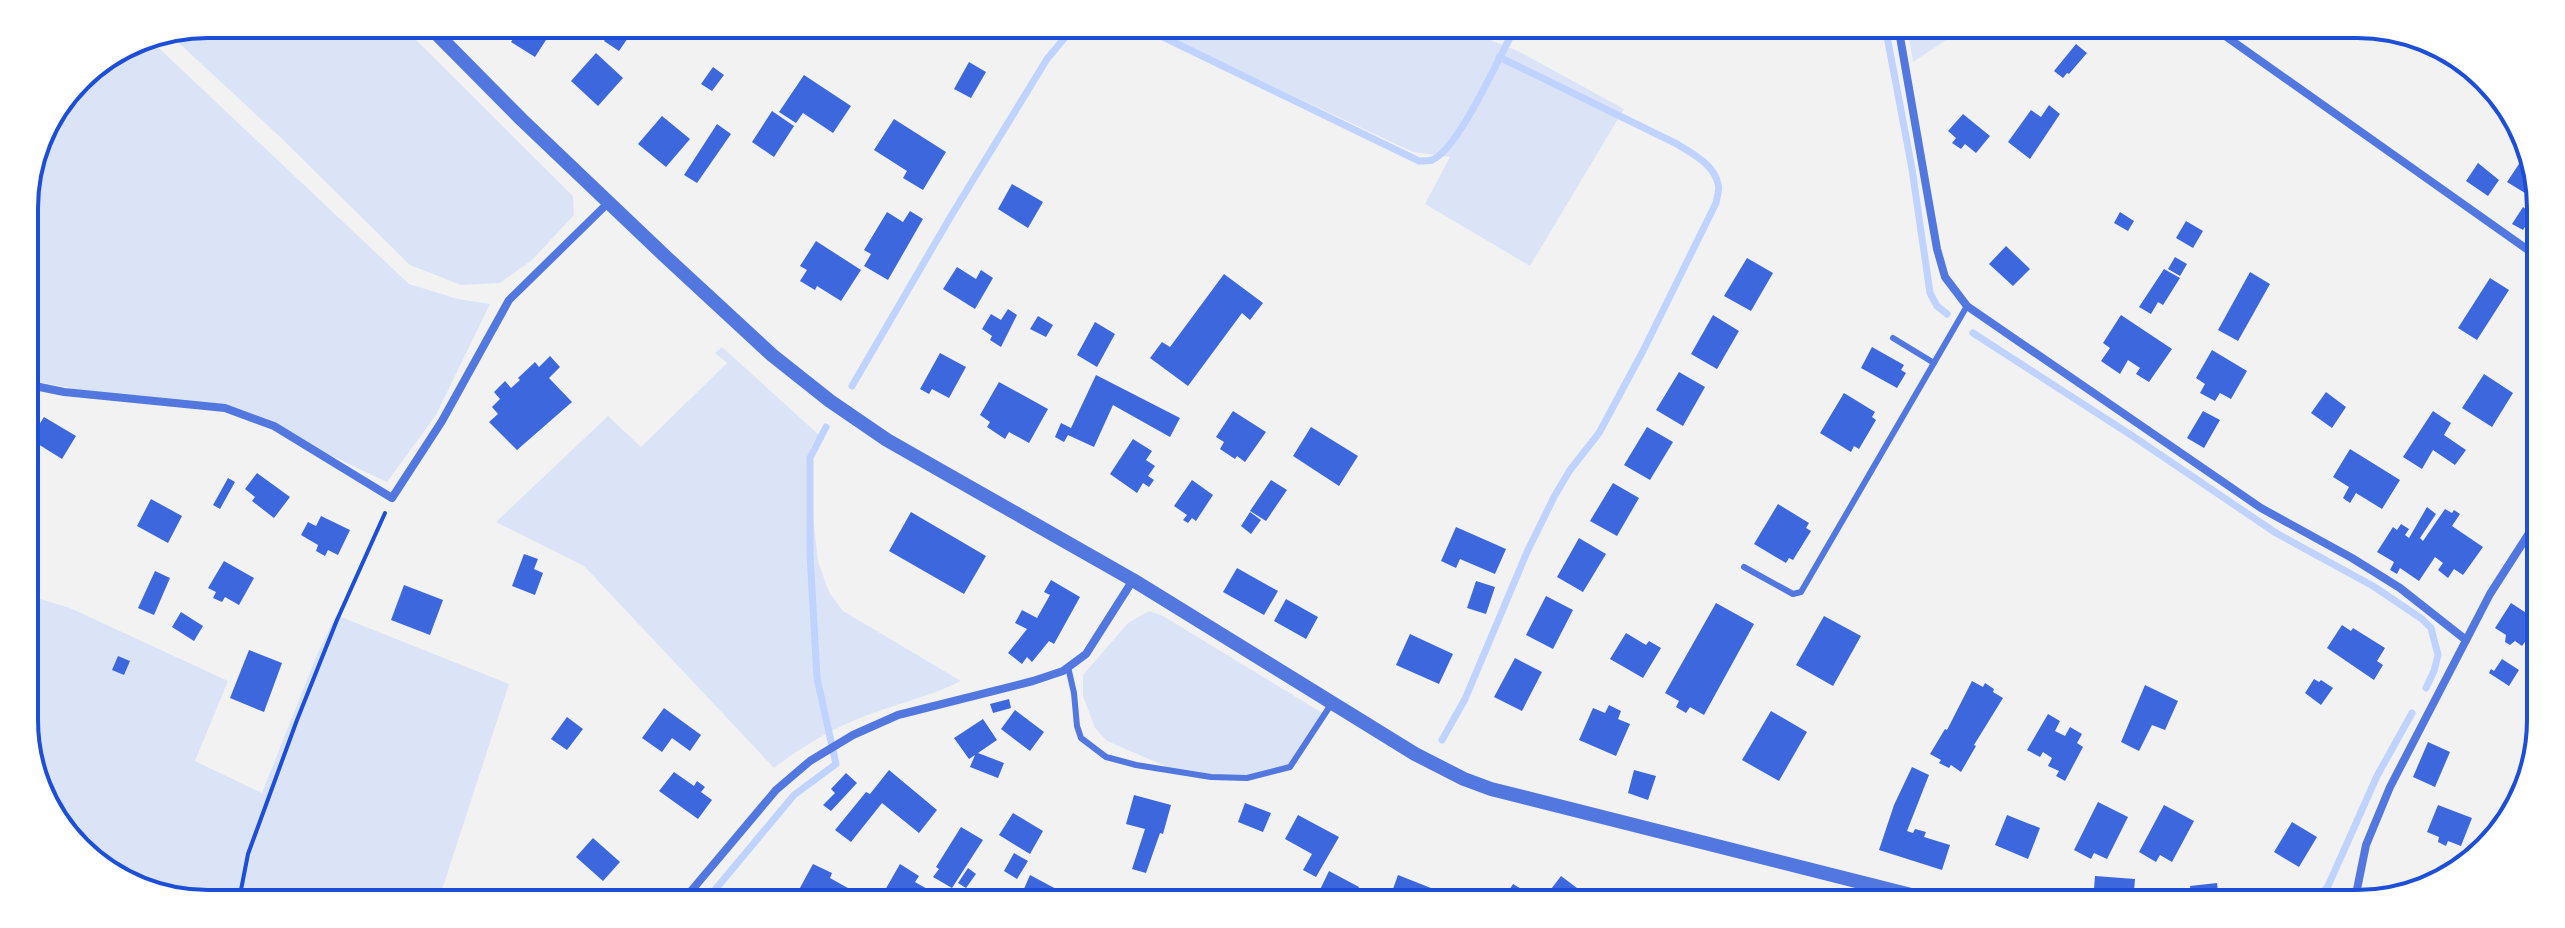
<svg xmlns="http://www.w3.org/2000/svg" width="2565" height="928" viewBox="0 0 2565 928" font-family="'Space Grotesk',sans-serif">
<rect width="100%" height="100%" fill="#f2f2f2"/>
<g fill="#dbe4f7">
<path d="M208 24 401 25 573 196 574 215 532 260 500 283 461 285 410 265 278 135 167 32Z"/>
<path d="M1148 28 1462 29 1518 51 1624 109 1530 266 1425 204 1450 157 1413 152Z"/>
<path d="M1908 31 1958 32 1913 62Z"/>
<path d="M146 36 409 284 458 299 490 304 436 415 387 482 245 415 102 395 25 379 24 196 43 126 86 70 138 38Z"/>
<path d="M722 347 819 435 810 449V490L818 561 829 592 843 611 961 681C927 698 890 705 855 720 826 732 799 749 774 768L584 566 496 522 608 416 641 447 727 363 715 353Z"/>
<path d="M27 595 70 608 228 681 195 761 262 793 316 657 336 615 509 684 440 896 187 895 100 861 69 841 27 755Z"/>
<path d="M1149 611 1163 616 1324 714 1290 767 1237 777 1179 772 1107 741 1095 728 1083 696V675L1128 623Z"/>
</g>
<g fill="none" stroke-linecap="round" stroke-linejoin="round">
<g stroke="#bfd3fe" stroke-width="7">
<path d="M1135 28 1161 36 1419 161C1424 161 1428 161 1432 160 1458 150 1499 57 1514 30"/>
<path d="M1886 31 1912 169 1930 293 1937 306 1947 314"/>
<path d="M1973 333 2134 437 2276 533 2373 586 2422 619 2431 628 2438 655 2434 671 2426 688"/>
<path d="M852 386 951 216 1047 59 1072 29 1076 28"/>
<path d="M1442 740 1465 699 1527 552 1554 497 1570 470 1599 433 1643 351 1716 203C1717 197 1720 189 1718 184 1714 164 1691 153 1677 144L1499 57"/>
<path d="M709 897 794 795 836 764 817 678 810 554V458L826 427"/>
<path d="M2299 903 2319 897 2328 886 2377 776 2412 713"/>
</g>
</g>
<g fill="#3d67dc">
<path d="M522 25 555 26 535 57 511 42Z"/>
<path d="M578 26H599L590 39 576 30Z"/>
<path d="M602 26H636L619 51 604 41 611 32Z"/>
<path d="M2076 44 2087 53 2069 74 2067 73 2063 78 2054 71Z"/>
<path d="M596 53 623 78 598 106 571 81Z"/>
<path d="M969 62 986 72 971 98 954 89Z"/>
<path d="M713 67 724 75 712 91 701 84Z"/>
<path d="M804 75 851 106 833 133 803 113 796 123 779 112Z"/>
<path d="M2049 105 2060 114 2030 159 2008 142 2031 110 2041 117Z"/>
<path d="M772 111 794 126 774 157 752 142Z"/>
<path d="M1963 114 1990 136 1976 153 1965 144 1961 149 1952 143 1956 138 1948 131Z"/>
<path d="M662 116 690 139 666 167 638 144Z"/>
<path d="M894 119 946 152 923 190 903 178 907 171 874 150Z"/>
<path d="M717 124 731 134 697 183 684 175Z"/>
<path d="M2521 161 2532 168 2539 184 2538 201 2507 182Z"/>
<path d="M2478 163 2499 180 2488 196 2466 181Z"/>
<path d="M1012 184 1043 202 1028 228 998 209Z"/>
<path d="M2523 207 2533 214 2523 230 2512 224Z"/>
<path d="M910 211 923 219 888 280 864 266 871 254 864 250 887 212 903 222Z"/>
<path d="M2120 212 2134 221 2128 231 2114 223Z"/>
<path d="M2186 221 2203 231 2193 248 2176 238Z"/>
<path d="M816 241 861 270 841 301 817 286 815 290 800 281 807 270 800 266Z"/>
<path d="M2006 246 2030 269 2013 286 1989 264Z"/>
<path d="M2175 257 2187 264 2180 276 2168 269Z"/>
<path d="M1747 258 1773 273 1751 311 1724 296Z"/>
<path d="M957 267 976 279 981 270 993 278 975 309 943 289Z"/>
<path d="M2164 269 2180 278 2163 305 2158 302 2151 314 2139 307Z"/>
<path d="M2250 272 2270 284 2238 341 2218 330Z"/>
<path d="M1224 274 1263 303 1250 320 1242 313 1188 386 1150 358 1162 342 1170 347Z"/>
<path d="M2490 278 2509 290 2477 340 2458 328Z"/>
<path d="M1008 309 1017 315 1001 347 990 340 992 336 982 329 991 314 1001 320Z"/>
<path d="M1713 315 1739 331 1717 369 1691 354Z"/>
<path d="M2121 315 2172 349 2149 382 2136 374 2140 368 2128 360 2120 374 2101 361 2110 348 2103 343Z"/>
<path d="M1038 316 1053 325 1046 337 1030 329Z"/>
<path d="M1095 322 1115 334 1097 367 1077 355Z"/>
<path d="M1872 347 1904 365 1901 370 1906 373 1897 388 1861 368Z"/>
<path d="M2212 350 2247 371 2231 399 2220 393 2215 401 2200 393 2205 384 2196 378Z"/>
<path d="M940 353 966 367 949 398 932 389 929 394 920 389Z"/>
<path d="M550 356 560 367 549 378 572 402 517 450 489 422 498 414 492 407 500 399 494 392 505 381 511 388 520 380 518 378 535 362 539 367Z"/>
<path d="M1679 372 1705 387 1683 426 1656 410Z"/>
<path d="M2484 374 2513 393 2492 427 2462 408Z"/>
<path d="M1096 375 1180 418 1170 437 1113 405 1094 447 1068 435 1064 442 1055 437 1061 423 1071 428Z"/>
<path d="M999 382 1048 409 1029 443 1009 432 1005 439 987 427 990 422 980 415Z"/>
<path d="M2326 392 2346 407 2332 428 2311 413Z"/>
<path d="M1844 393 1875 412 1872 417 1876 420 1859 449 1854 446 1851 452 1820 433Z"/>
<path d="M1233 411 1266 432 1245 462 1237 456 1235 459 1220 449 1224 442 1216 437Z"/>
<path d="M2203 411 2220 420 2204 448 2187 438Z"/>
<path d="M2433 411 2451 423 2444 435 2466 450 2455 465 2433 450 2422 469 2403 457Z"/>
<path d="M44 417 76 436 62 459 30 439Z"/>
<path d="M1311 427 1358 456 1339 486 1293 456Z"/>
<path d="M1647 427 1673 442 1650 480 1624 465Z"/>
<path d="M1133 439 1152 451 1146 460 1155 466 1148 476 1154 480 1149 487 1143 483 1137 493 1110 474Z"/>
<path d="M2350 449 2400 480 2382 509 2356 493 2350 503 2343 498 2349 487 2333 477Z"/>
<path d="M257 473 290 497 274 518 252 501 255 497 245 489Z"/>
<path d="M228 478 235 482 220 509 213 505Z"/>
<path d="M1192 480 1213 495 1196 521 1192 518 1188 523 1183 520 1187 515 1174 506Z"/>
<path d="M1271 480 1287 490 1266 521 1250 511Z"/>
<path d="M1613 483 1639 498 1617 536 1590 521Z"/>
<path d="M151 499 182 516 168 543 137 526Z"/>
<path d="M1778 504 1809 523 1806 528 1811 531 1793 560 1789 558 1786 563 1754 544Z"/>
<path d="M2427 507 2436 514 2420 538 2423 541 2445 509 2452 513 2454 510 2460 514 2452 526 2483 547 2463 575 2454 569 2448 578 2438 570 2443 563 2435 557 2419 581 2400 568 2397 574 2390 570 2394 562 2377 552 2393 527 2397 530 2401 524 2409 529 2405 535 2409 538Z"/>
<path d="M911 512 986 556 964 594 889 551Z"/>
<path d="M1250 512 1261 520 1251 534 1241 526Z"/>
<path d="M321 516 350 530 338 555 328 550 325 556 316 551 318 545 301 535 308 522 316 526Z"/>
<path d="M1456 527 1506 549 1495 574 1460 559 1456 568 1441 561Z"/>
<path d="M1579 538 1606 554 1583 592 1557 577Z"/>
<path d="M524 554 538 559 534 569 543 573 535 595 512 586Z"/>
<path d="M224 561 254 578 239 605 225 597 222 602 213 598 216 592 208 588Z"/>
<path d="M1237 568 1278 591 1264 615 1223 592Z"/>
<path d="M155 571 170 578 154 615 138 608Z"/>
<path d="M1051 580 1080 597 1054 644 1049 641 1032 662 1027 657 1022 664 1008 653 1027 629 1015 623 1022 610 1037 618 1050 595 1044 592Z"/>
<path d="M1476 581 1495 587 1486 614 1467 608Z"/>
<path d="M404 585 443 600 430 635 391 620Z"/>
<path d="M1546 596 1573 610 1553 649 1526 635Z"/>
<path d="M1286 599 1318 617 1306 639 1274 621Z"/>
<path d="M1716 603 1754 624 1704 715 1690 707 1686 713 1676 707 1679 701 1665 693Z"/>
<path d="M2511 603 2534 618 2533 639 2529 636 2522 646 2515 641 2510 645 2505 642 2506 635 2495 628Z"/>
<path d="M181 612 203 626 194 641 172 627Z"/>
<path d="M1824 616 1861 636 1833 686 1796 665Z"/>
<path d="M2342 625 2351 631 2353 628 2385 648 2377 661 2383 665 2374 680 2327 648Z"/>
<path d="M1626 633 1646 645 1649 641 1661 648 1643 678 1610 659Z"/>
<path d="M1410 634 1453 654 1439 684 1396 665Z"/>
<path d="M249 650 282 663 264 712 230 698Z"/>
<path d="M118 656 130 661 124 675 112 670Z"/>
<path d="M1515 658 1542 672 1522 711 1494 697Z"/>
<path d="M2502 659 2519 670 2509 686 2489 673 2491 669 2494 671Z"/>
<path d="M2314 679 2319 682 2321 680 2333 688 2321 705 2305 693Z"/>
<path d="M1972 681 1983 687 1985 683 1994 689 1993 692 2003 698 1974 745 1976 746 1961 772 1951 765 1949 768 1939 763 1941 760 1930 754 1945 729 1947 730Z"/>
<path d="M2145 685 2178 701 2165 730 2152 725 2139 751 2121 742Z"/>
<path d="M1009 699 1011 708 993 713 990 704Z"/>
<path d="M1609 705 1621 711 1618 719 1630 724 1616 756 1579 740 1593 708 1605 713Z"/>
<path d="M664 708 701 735 690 751 672 738 662 752 642 738Z"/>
<path d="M1015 710 1044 732 1030 751 1001 729Z"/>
<path d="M1771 711 1807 732 1779 781 1742 760Z"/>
<path d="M2048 714 2060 721 2055 731 2065 736 2070 727 2082 734 2077 743 2083 747 2065 781 2056 776 2059 771 2048 766 2052 758 2043 752 2040 757 2027 750Z"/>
<path d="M567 717 583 729 567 750 551 739Z"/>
<path d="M983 719 997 740 978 753 1004 763 998 778 970 767 975 755 969 759 954 738Z"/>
<path d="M2428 742 2450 752 2435 787 2413 777Z"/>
<path d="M1912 767 1929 775 1907 831 1913 833 1915 829 1926 832 1924 837 1950 845 1942 870 1879 850 1894 805Z"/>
<path d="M889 770 937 810 919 833 882 803 851 842 835 830 866 792 870 794Z"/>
<path d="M1634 770 1656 776 1648 800 1628 793Z"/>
<path d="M674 772 694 786 697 781 705 787 701 792 712 800 698 819 659 791Z"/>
<path d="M846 773 857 783 831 811 823 805 835 793 831 789Z"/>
<path d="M1134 795 1171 805 1163 834 1160 833 1146 873 1132 869 1145 829 1126 824Z"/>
<path d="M2098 802 2128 817 2107 859 2094 853 2091 859 2074 850Z"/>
<path d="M1245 803 1271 813 1263 832 1238 822Z"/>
<path d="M2164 805 2194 821 2172 862 2160 855 2156 862 2139 852Z"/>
<path d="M2438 805 2472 818 2461 846 2448 841 2446 846 2438 842 2439 837 2427 832Z"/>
<path d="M1013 813 1043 831 1030 854 999 835Z"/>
<path d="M1298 815 1339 837 1316 877 1303 870 1312 854 1285 839Z"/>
<path d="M2007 815 2040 828 2028 859 1995 845Z"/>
<path d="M2292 822 2317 837 2299 867 2274 852Z"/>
<path d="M961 827 983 840 952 888 933 877 939 869 936 867Z"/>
<path d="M593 838 620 862 603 881 576 857Z"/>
<path d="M1014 853 1028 861 1017 879 1004 871Z"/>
<path d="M813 864 832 873 830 878 855 892 852 897H795Z"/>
<path d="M900 864 919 876 915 882 943 898 881 897Z"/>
<path d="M968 868 976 874 966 888 958 883Z"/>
<path d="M1329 871 1359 887 1353 899 1316 898Z"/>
<path d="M123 875 168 894H150Z"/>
<path d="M1030 875 1060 891 1057 898H1020Z"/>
<path d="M1398 875 1436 890 1433 900H1389Z"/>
<path d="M1561 876 1585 894 1580 900H1548L1545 897Z"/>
<path d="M2095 876 2135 879 2133 903 2093 902Z"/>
<path d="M2217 883 2219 900 2192 903 2190 886Z"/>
<path d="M1513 884 1540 900H1503Z"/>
</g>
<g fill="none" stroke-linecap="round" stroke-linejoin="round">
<path stroke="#1d4ed8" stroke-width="4" d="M240 895 248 854 297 720 337 620 385 513"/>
<g stroke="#5277de" stroke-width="6">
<path d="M1893 338 1934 363"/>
<path d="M1744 567 1793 594 1801 592 1967 306"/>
<path d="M1068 667 1074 693 1077 726 1081 738 1106 757 1136 765 1211 777 1247 778 1290 767 1332 703"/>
</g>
<g stroke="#5277de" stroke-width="8">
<path d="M1899 31 1937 249 1945 277 1967 306 2261 508 2352 558 2400 588 2466 640"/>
<path d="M2221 33 2538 257"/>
<path d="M25 384 64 392 225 408 274 426 392 498 442 421 509 300 608 203"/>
<path d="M686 897 776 790 810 761 853 735 898 715 1033 681 1063 671 1086 654 1133 580"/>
<path d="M2354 904 2366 845 2390 787 2490 594 2535 524"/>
</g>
<path stroke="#5277de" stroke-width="14" d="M428 25 521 119 667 258 772 355 830 401 887 440 1133 580 1415 754 1464 779 1491 789 1939 902"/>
</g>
<path d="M0 0H2565V928H0ZM208 38H2357A170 170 0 0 1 2527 208V720A170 170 0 0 1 2357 890H208A170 170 0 0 1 38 720V208A170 170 0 0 1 208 38Z" fill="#fff" fill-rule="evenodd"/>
<path fill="none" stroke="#1d4ed8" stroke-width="4" d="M208 38H2357A170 170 0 0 1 2527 208V720A170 170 0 0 1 2357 890H208A170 170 0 0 1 38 720V208A170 170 0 0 1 208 38Z"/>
</svg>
